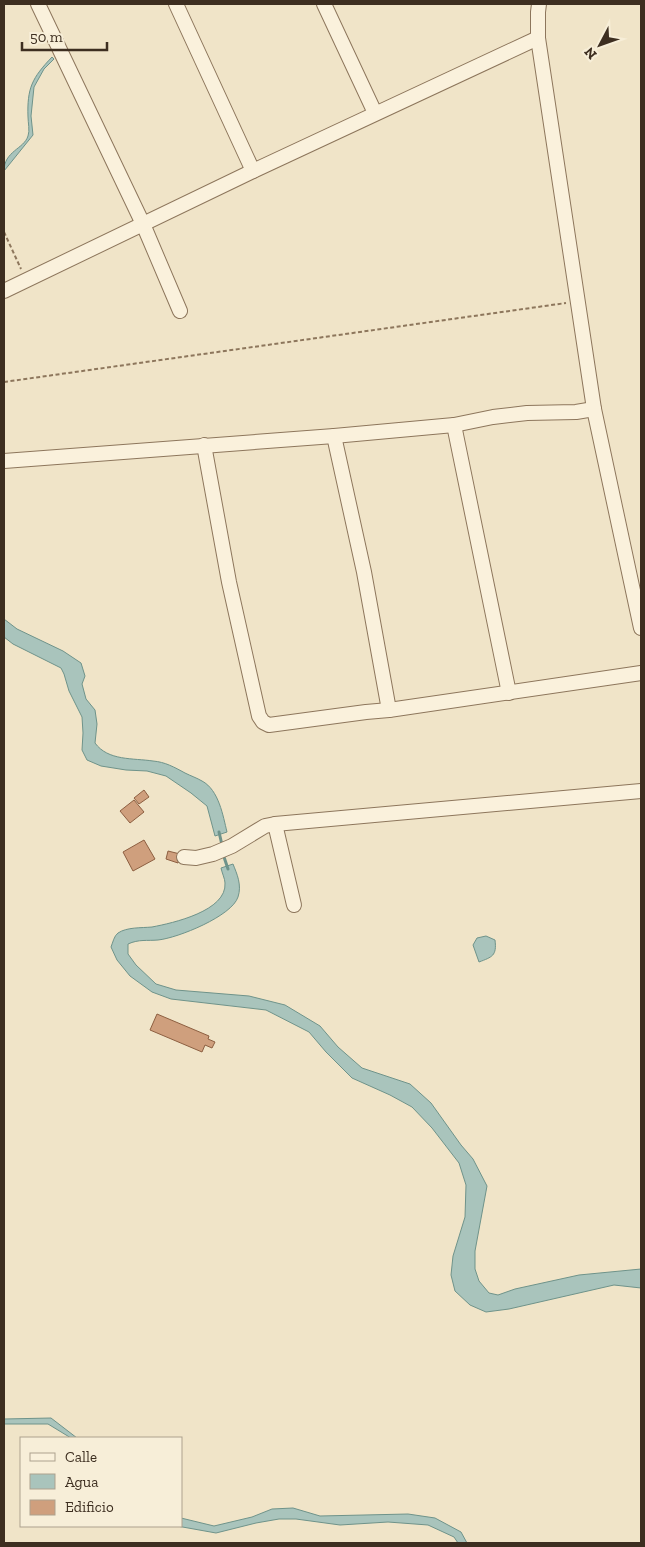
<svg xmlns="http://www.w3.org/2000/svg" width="645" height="1547" viewBox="0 0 645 1547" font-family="'Zilla Slab',serif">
<rect width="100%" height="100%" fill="#f0e4c8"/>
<g fill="#a9c4bc" stroke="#6f938a">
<path d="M52 57 54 59 44 69 34 87 31 116 33 135 4 171C4 151 24 149 28 136 30 131 28 122 28 117 27 88 32 78 52 57Z"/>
<path d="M4 619 17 629 63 651 81 663 85 676 82 684 86 699 95 710 97 724 95 743C108 761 133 758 153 761 165 762 174 767 185 773 191 776 197 778 202 781 219 790 223 816 227 832L215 836 207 806 191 793 166 776 147 771 126 770 101 766 87 760 82 750 83 733 82 717 69 691 64 674 61 668 13 644 4 637Z"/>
<path d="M233 864C237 874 242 885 238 897 232 916 178 938 158 940 147 941 139 939 128 944V954L136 965 156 984 176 990 249 996 285 1005 320 1026 338 1047 362 1068 410 1084 431 1103 461 1145 473 1159 487 1186 475 1251V1269L479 1281 489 1293 498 1295 515 1289 579 1275 641 1269V1288L614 1285 509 1309 486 1312 470 1305 455 1291 451 1275 453 1256 465 1217 466 1185 459 1163 432 1128 412 1107 390 1095 352 1078 326 1052 309 1032 266 1010 171 999 152 992 130 976 117 960 111 947C113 942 114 936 118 933 127 927 141 928 152 927 173 923 227 911 225 883 225 879 222 873 221 868Z"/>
<path d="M486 936 495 940C497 956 492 957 479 962L473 945 477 938Z"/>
<path d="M51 1418 77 1438H71L48 1424H4V1419Z"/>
<path d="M293 1508 320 1516 408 1514 435 1518 461 1532 467 1543H458L454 1537 428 1525 388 1522 340 1525 296 1519H279L256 1523 216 1533 177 1526H181V1518L214 1526 252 1517 272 1509Z"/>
</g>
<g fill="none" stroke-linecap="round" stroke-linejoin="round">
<g stroke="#6f938a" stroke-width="3">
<path d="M219 832 222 845"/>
<path d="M223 854 228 869"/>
</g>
</g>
<g fill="#cf9f7d" stroke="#8d5f41">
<path d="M144 790 149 797 139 804 134 798Z"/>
<path d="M134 800 144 812 130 823 120 811Z"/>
<path d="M144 840 155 859 133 871 123 852Z"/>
<path d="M168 851 180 854 178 863 166 859Z"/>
<path d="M157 1014 209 1036 208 1039 215 1042 212 1048 205 1045 202 1052 150 1030Z"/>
</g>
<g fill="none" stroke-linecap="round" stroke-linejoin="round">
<defs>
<g id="minor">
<path d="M38 4 143 224 180 311"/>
<path d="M176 4 253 171"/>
<path d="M324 4 375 113"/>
<path d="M539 4 538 12V38L594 409 641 628"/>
<path d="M4 291 253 171 538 38"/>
<path d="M454 425 509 693"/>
<path d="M334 436 364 572 389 710"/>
<path d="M204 445 229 582 259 716 263 722 269 725 366 712 389 710 641 673"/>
<path d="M4 461 334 436 454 425 493 417 527 413 576 412 594 409"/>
<path d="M275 824 294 905"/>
<path d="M184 857 196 858 213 854 232 846 265 826 275 824 641 791"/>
</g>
</defs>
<use href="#minor" stroke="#8d765c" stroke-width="16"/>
<g stroke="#8d765c" stroke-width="2" stroke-dasharray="4 2.5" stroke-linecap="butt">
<path d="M4 232 21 269"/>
<path d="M4 382 566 303"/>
</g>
<use href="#minor" stroke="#faf1dc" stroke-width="14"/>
</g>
<rect width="645" height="1547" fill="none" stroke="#3d2e20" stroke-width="10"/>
<rect x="20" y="1437" width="162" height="90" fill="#f7eed8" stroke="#ada18e"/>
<rect x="30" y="1453" width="25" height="8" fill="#faf1dc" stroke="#ada18e"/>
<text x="65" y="1462" font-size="15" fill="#3d2e20">Calle</text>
<rect x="30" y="1474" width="25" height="15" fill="#a9c4bc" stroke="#ada18e"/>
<text x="65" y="1487" font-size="15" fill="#3d2e20">Agua</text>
<rect x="30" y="1500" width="25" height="15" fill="#cf9f7d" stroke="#ada18e"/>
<text x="65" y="1512" font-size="15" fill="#3d2e20">Edificio</text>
<g transform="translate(600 45) rotate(229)" stroke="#f7eed8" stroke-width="4" paint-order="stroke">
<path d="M0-4L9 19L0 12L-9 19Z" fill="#3d2e20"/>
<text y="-8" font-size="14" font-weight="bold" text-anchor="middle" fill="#3d2e20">N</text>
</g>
<path d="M22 42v8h85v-8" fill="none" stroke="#3d2e20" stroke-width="2.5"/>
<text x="30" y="42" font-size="15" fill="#3d2e20" stroke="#f7eed8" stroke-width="4" paint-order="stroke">50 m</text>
</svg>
